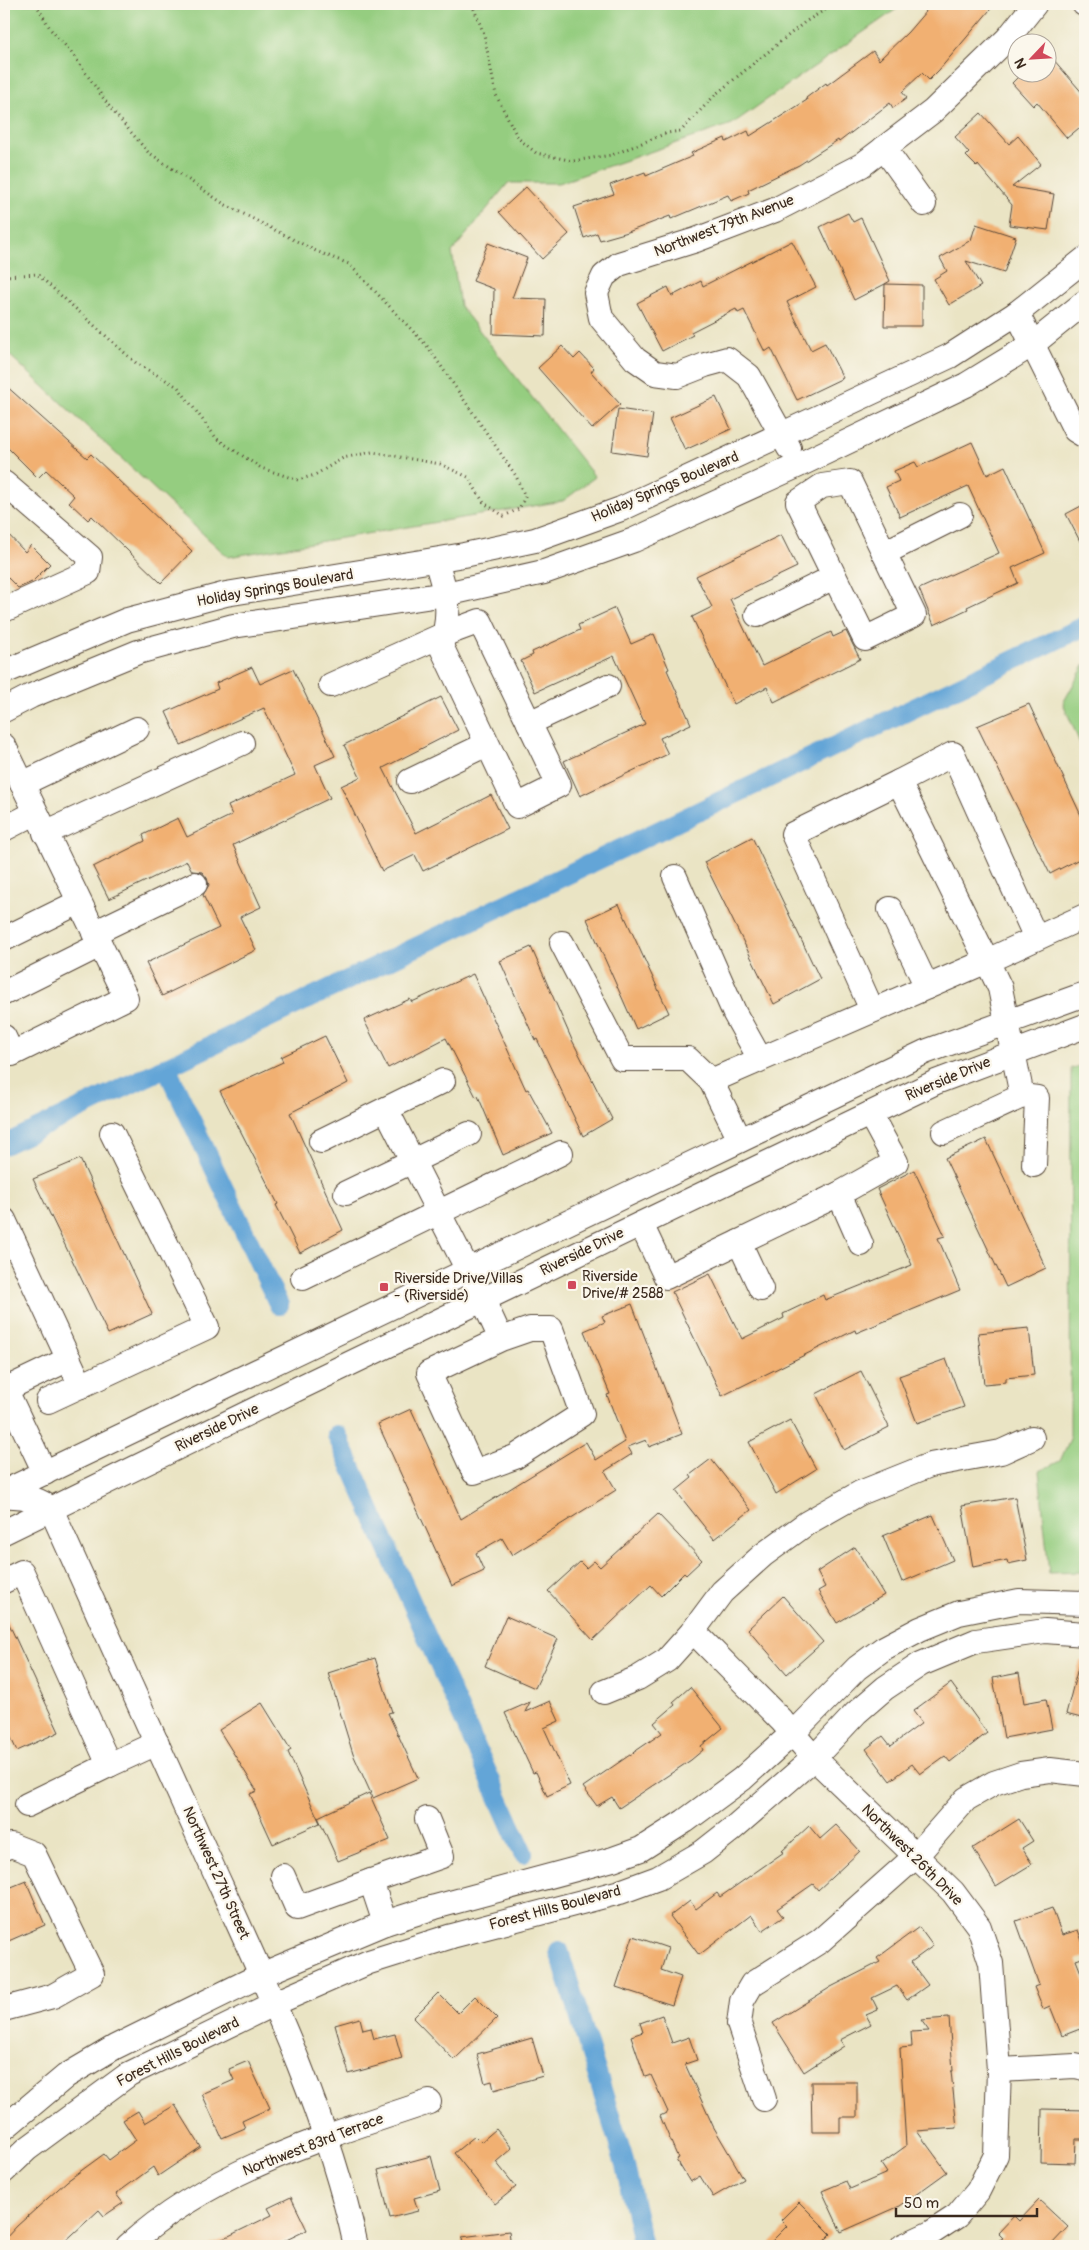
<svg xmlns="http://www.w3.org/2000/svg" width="1089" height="2250" viewBox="0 0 1089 2250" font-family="Pangolin,sans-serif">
<rect width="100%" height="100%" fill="#fbf7ec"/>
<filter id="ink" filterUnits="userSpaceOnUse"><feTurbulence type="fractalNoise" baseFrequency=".02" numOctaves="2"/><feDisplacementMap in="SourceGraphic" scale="10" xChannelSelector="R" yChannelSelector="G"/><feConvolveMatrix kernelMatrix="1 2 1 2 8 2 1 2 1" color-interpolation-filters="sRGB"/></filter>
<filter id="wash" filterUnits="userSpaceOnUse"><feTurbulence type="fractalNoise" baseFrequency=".0096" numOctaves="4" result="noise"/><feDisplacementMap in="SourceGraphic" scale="20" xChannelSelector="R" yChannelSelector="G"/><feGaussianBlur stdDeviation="1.12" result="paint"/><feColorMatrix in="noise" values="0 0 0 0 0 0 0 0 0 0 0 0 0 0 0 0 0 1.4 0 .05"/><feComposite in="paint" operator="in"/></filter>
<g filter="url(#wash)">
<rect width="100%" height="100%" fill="#eae4c4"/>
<g fill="#95cd80" stroke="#687c4f">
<path d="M4 4H901L898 8 732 124 559 183H508L452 252 460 306 595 477 563 501 228 557 4 350Z"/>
<path d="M1085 664V755L1063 703Z"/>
<path d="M1085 1065V1572L1049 1573 1039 1471 1060 1461 1070 1439 1071 1068Z"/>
</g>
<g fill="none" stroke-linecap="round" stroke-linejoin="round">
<g stroke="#64a5d7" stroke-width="20">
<path d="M166 1067 279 1305"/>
<path d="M4 1145 1085 626"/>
<path d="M337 1435 523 1853"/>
<path d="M559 1951 624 2161 643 2246"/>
</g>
</g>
<g id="blocks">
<g fill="#f1b072">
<path d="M932 4H995L939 70 929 80 922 73 902 92 907 98 893 108 890 103 839 142 838 140 799 165 748 190 749 193 731 201 728 195 671 219 670 216 628 232 600 240 597 233 584 238 574 207 614 194 610 185 645 172 646 176 693 156 691 153 725 138 726 142 748 131 750 136 807 100 806 98 826 83 827 85 873 51 879 60 908 32Z"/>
<path d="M1046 51 1085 96V123L1067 138 1037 102 1033 106 1012 83 1023 72H1046Z"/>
<path d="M981 113 1009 144 1018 136 1041 164 1012 187 1054 194 1048 230 1009 225 1012 205 978 165 977 167 966 156 969 153 955 137Z"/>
<path d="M526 187 569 234 542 259 499 212Z"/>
<path d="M848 213 853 222 861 218 890 281 885 284 922 285V326H884L885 284 854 300 820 227Z"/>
<path d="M976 224 1016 237 1004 273 966 261 981 286 949 305 934 279 947 271 940 258 971 240Z"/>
<path d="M792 241 816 287 787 302 811 350 825 343 843 378 797 400 771 348 765 352 744 310 738 313 736 309 691 332 693 335 662 351 637 303 668 287 672 296 701 281 703 286Z"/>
<path d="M488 243 527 258 512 298 546 299 545 336 493 334 494 289 473 281Z"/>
<path d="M562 346 574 359 580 353 594 368 591 372 620 404 592 429 538 368Z"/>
<path d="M4 384 87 458 91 454 192 551 161 583 92 516 88 520 69 502 74 496 46 470 38 478 4 444Z"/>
<path d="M716 397 731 429 685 450 670 418Z"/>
<path d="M618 409 653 414 647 456 612 451Z"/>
<path d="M972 442 987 475 1005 466 1045 553 1012 568 1018 583 967 607 968 609 934 625 919 589 999 553 968 486 900 517 886 487 899 481 894 471 915 462 918 467Z"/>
<path d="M1085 504V551L1066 514Z"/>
<path d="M4 530 25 552 31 545 50 564 32 582 18 588 4 574Z"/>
<path d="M781 535 797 567 730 599 762 666 831 632 833 637 846 631 860 659 774 702 767 687 734 704 692 617 712 607 696 576Z"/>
<path d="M615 608 631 644 654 634 669 669 667 670 691 724 660 738 668 754 580 796 564 761 645 724 614 656 535 692 521 661 533 655 532 652 580 630 578 625Z"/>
<path d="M252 667 260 684 293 669 335 756 315 765 330 798 233 845 261 907 240 917 256 950 162 996 146 963 219 928 203 895 209 885 207 878 202 872 192 871 187 861 109 899 93 867 145 841 143 835 178 818 187 837 232 815 228 806 295 775 264 708 181 745 166 712 218 689 216 683Z"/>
<path d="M441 697 458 730 383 768 416 833 491 795 508 829 423 871 415 855 382 871 341 786 360 777 344 745Z"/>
<path d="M1029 704 1085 824V856L1050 874 977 726Z"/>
<path d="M752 837 820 979 774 1004 704 862Z"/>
<path d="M619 904 669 1013 636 1029 587 919Z"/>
<path d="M531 947 572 1040 612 1119 583 1136 537 1039 535 1040 500 961Z"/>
<path d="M473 974 526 1090 528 1089 552 1133 503 1155 478 1096 476 1097 446 1038 388 1068 364 1020 410 999 412 1002Z"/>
<path d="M325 1036 348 1083 290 1113 343 1230 300 1253 276 1205 278 1204 220 1091 283 1062 281 1057Z"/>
<path d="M986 1139 1046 1268 1006 1287 945 1158Z"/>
<path d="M80 1159 152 1314 108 1334 33 1179Z"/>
<path d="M914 1170 945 1236 938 1238 960 1290 856 1333 855 1330 722 1396 672 1292 710 1274 742 1339 784 1318 783 1314 823 1295 825 1300 912 1265 877 1189Z"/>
<path d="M632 1304 682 1434 649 1447 646 1440 628 1447 632 1454 605 1471 616 1490 512 1555 502 1538 476 1553 484 1571 452 1586 378 1424 411 1409 461 1519 586 1442 596 1460 625 1442 607 1395 610 1394 584 1331 605 1322 602 1316Z"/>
<path d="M1029 1328 1034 1375 1006 1378V1382L984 1384 978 1333Z"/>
<path d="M946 1359 964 1407 917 1423 899 1376Z"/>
<path d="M861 1371 889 1427 844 1450 816 1394Z"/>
<path d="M790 1420 816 1469 776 1494 749 1442Z"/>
<path d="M711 1459 751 1510 714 1539 676 1491 692 1478 690 1475Z"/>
<path d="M1015 1497 1027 1560 1008 1564 1007 1560 973 1567 962 1506Z"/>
<path d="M658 1514 702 1560 686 1575 684 1573 661 1596 651 1585 593 1640 548 1591 580 1562 586 1568 594 1561 600 1567Z"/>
<path d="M933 1515 953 1560 902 1582 883 1536Z"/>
<path d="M855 1547 884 1595 837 1623 818 1591 825 1587 817 1572Z"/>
<path d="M783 1596 823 1642 787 1674 748 1629Z"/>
<path d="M4 1613 59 1732 17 1751 4 1723Z"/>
<path d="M506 1616 558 1639 535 1688 485 1666Z"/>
<path d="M375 1658 392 1712 388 1713 418 1778 373 1798 353 1754 328 1673Z"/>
<path d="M1080 1660H1085V1719L1066 1714Z"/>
<path d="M1019 1673 1024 1703 1046 1699 1052 1729 1004 1738 993 1678Z"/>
<path d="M951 1683 987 1733 950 1762 945 1756 920 1774 912 1764 890 1781 866 1749 883 1736 891 1746 922 1723 913 1711Z"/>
<path d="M690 1687 723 1728 701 1746 703 1750 691 1760 619 1808 612 1797 597 1806 583 1787 662 1733 654 1723 675 1705 673 1702Z"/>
<path d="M550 1701 559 1721 544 1728 570 1785 547 1796 536 1772 533 1773 505 1713 530 1702 525 1712Z"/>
<path d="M262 1703 291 1750 288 1752 320 1823 273 1844 250 1794 257 1791 219 1730Z"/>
<path d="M369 1793 390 1840 338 1861 318 1817Z"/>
<path d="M1019 1819 1033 1841 1022 1848 1032 1864 996 1886 973 1848Z"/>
<path d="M836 1825 860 1851 818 1890 813 1884 777 1909 783 1917 762 1931 751 1915 699 1955 670 1916 690 1901 696 1909 717 1893 720 1897 784 1852 782 1851 809 1826 820 1839Z"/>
<path d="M26 1881 45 1925 4 1943V1890Z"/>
<path d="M1052 1908 1062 1935 1078 1930 1085 1949V1957L1076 1960 1085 1983V2027L1062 2036 1050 2006 1043 2009 1034 1987 1039 1985 1016 1921Z"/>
<path d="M919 1927 933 1946 911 1962 928 1985 907 2000 897 1986 872 1998 878 2010 866 2015 871 2024 840 2040 844 2046 804 2072 773 2023 831 1987 880 1962 877 1958Z"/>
<path d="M633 1936 668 1948 661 1970 681 1977 672 2005 616 1987Z"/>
<path d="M438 1993 458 2013 475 1996 497 2018 454 2060 413 2018Z"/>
<path d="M662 2015 672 2043 689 2037 697 2060 685 2064 713 2126 744 2179 713 2197 700 2176 690 2182 676 2159 678 2158 660 2116 668 2112 651 2075 645 2077 631 2036 643 2032 640 2023Z"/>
<path d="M360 2018 363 2030 371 2028 374 2039 395 2034 402 2059 349 2074 335 2025Z"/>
<path d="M949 2018 953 2071H951L957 2128 917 2131 947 2172 900 2206 841 2232 822 2191 846 2181 850 2189 887 2173 881 2164 906 2146 900 2048 912 2047 911 2032 929 2031 921 2020Z"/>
<path d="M532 2038 543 2076 494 2090 492 2081 485 2083 477 2054Z"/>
<path d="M248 2061 270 2108 242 2121 245 2128 222 2138 202 2094 234 2080 229 2069Z"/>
<path d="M811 2082H857V2117H840V2132H812Z"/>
<path d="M175 2105 201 2147 158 2176 153 2167 116 2194 123 2203 104 2216 99 2210 60 2246H4V2240L17 2226 67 2181 104 2154 109 2160 136 2140 123 2120 138 2111 145 2123Z"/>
<path d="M1042 2109 1085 2110V2139H1076L1075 2163 1041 2162Z"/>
<path d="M496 2129 512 2148 496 2162 516 2187 495 2204 454 2153 475 2136 481 2142Z"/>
<path d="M431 2156 440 2191 414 2198 418 2211 390 2218 378 2170Z"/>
<path d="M291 2197 307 2230 274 2246H208L272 2215 268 2208Z"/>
<path d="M1039 2200 1068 2227 1050 2246H989L1003 2238 998 2233 1014 2216 1019 2221Z"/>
<path d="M799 2202 831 2234 819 2246H767L787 2226 781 2220Z"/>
<path d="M509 2231 511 2246H463L462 2237Z"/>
</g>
</g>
</g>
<g filter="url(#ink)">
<use href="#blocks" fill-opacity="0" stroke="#554637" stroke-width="1"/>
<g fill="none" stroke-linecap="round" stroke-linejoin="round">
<defs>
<g id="minor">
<path d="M1084 4H1085"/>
<path d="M884 148 924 204"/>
<path d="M1017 313 1075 430 1085 436"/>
<path d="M789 448 749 376 727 359 705 365 677 376 655 373 635 359 601 318 596 293 604 276 619 264 696 240 775 210 862 165 933 111 1008 38 1035 4"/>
<path d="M850 482 914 615 865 639 798 502 822 486Z"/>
<path d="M4 483 90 557 88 572 4 610"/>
<path d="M884 553 960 515"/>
<path d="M757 615 834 577"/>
<path d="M4 672 127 620 226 594 464 555 535 540 621 509 950 356 1017 313 1085 259"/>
<path d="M331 685 445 634 480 621 559 785 517 806 441 646C453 610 446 595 436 560"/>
<path d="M4 710 31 696 138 652 233 626 446 594 544 572 634 540 799 465 966 385 1033 344 1085 302"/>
<path d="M529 723 608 686"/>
<path d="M4 746 126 998 12 1054 4 1037"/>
<path d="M410 781 487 744"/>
<path d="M899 782 953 754 1036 938"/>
<path d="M22 784 137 729"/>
<path d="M4 829 35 813"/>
<path d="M45 833 242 743"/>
<path d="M675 877 735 1014 760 1059"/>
<path d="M890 909 927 987"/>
<path d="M94 933 195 884"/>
<path d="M4 939 79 902"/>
<path d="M562 943 622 1059H688L711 1081 740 1140"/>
<path d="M4 993 100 945"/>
<path d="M872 1010 793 834 899 782 987 961 1085 916"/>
<path d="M443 1081 386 1109 483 1300 501 1339 429 1373 474 1472 515 1457 582 1414 551 1329H530L501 1339"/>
<path d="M711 1081 987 961 1000 988 1022 1096 944 1132"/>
<path d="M1022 1096 1037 1098 1034 1165"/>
<path d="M321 1141 386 1109"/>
<path d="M346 1193 469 1134"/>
<path d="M839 1194 896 1162 870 1114"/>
<path d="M4 1220 81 1386"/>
<path d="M641 1224 666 1277 739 1242 761 1289"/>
<path d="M739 1242 839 1194 861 1244"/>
<path d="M303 1278 561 1153"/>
<path d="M4 1386 45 1473"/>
<path d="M4 1390 69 1359"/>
<path d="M48 1401 207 1327 112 1133"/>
<path d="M4 1492 925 1052 1085 994"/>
<path d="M4 1496C22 1495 38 1498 51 1509 106 1631 161 1753 216 1875 271 1995 328 2117 356 2246"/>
<path d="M4 1532 299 1388 936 1082 1085 1026"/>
<path d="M4 1581 22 1572 109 1765 157 1743"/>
<path d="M693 1631 781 1720 814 1758 953 1892 979 1927 991 1963 999 2070 996 2155 978 2191 957 2216 931 2233 903 2246"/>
<path d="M604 1692 638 1678 667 1660 693 1631 722 1592 763 1555 807 1523 860 1493 930 1465 1001 1452 1032 1438"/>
<path d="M27 1805 109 1765"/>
<path d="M4 1848 11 1845 34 1854 92 1974 53 1996 4 2009"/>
<path d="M283 1876 297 1908 371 1881 385 1923"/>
<path d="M371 1881 442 1856 427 1819"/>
<path d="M999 2070 1075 2066 1085 2068"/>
<path d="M764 2099 739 2024 742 2001 752 1984 820 1941 916 1856 966 1799 994 1783 1021 1774 1050 1770 1085 1774"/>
<path d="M4 2128 66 2076 115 2047 261 1975 385 1923 435 1907 613 1859 641 1849 685 1821 742 1779 793 1733 857 1668 884 1648 920 1629 959 1613 1019 1601 1085 1603"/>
<path d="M4 2171 27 2149 129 2074 273 2004 369 1962 452 1936 620 1892 658 1878 703 1852 731 1830 814 1758 856 1713 885 1688 921 1664 976 1641 1045 1631 1085 1634"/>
<path d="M128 2246C212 2170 324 2137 429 2102"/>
</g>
</defs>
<use href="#minor" stroke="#554637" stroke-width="26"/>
<g stroke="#554637" stroke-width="3" stroke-dasharray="1 4" stroke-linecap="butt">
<path d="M472 4 484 34 496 95 518 138 536 153 573 161 612 155 667 133 681 131 716 94 805 22 828 8 831 4"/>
<path d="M4 276 37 274 136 363 178 387 217 439 261 468 298 480 315 475 343 458 372 452 440 464 468 477 484 503 504 516 519 509 525 497 516 476 428 347 349 264 316 251 224 204 148 152 111 109 71 52 51 30 36 4"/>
</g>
<use href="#minor" stroke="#fff" stroke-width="24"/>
</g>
</g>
<g fill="#d1495b" stroke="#fbf7ec" stroke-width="2">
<rect x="567" y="1280" width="10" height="10" rx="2.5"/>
<rect x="379" y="1282" width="10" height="10" rx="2.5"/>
</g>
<g text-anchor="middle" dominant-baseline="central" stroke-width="4.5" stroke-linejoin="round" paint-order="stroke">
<g font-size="15" fill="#3b2a1e" stroke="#fbf7ec">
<text transform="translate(724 226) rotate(-21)">Northwest 79th Avenue</text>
<text transform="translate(665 487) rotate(-23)">Holiday Springs Boulevard</text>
<text transform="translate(275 588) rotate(-10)">Holiday Springs Boulevard</text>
<text transform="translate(948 1079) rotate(-23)">Riverside Drive</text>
<text transform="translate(582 1252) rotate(-26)">Riverside Drive</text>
<text transform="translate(217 1428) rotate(-26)">Riverside Drive</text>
<text transform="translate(912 1855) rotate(45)">Northwest 26th Drive</text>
<text transform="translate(216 1873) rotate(66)">Northwest 27th Street</text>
<text transform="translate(555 1908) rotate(-15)">Forest Hills Boulevard</text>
<text transform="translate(178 2052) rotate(-27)">Forest Hills Boulevard</text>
<text transform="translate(313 2145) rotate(-21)">Northwest 83rd Terrace</text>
</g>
<g font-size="15" fill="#3b2a1e" stroke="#fbf7ec" text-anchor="start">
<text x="582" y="1276">Riverside<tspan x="582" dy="17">Drive/# 2588</tspan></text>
<text x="394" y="1278">Riverside Drive/Villas<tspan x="394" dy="17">- (Riverside)</tspan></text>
</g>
</g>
<rect width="1089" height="2250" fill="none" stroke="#fbf7ec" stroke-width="20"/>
<g transform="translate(1032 58) rotate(245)"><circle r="24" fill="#fbf7ec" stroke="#aea59a"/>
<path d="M0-4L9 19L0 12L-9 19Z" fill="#d1495b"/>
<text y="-8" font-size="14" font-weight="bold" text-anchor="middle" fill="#3b2a1e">N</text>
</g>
<path d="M896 2208v8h141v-8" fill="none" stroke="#3b2a1e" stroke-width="2.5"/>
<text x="904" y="2208" font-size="15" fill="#3b2a1e" stroke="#fbf7ec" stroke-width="4" paint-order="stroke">50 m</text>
</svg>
